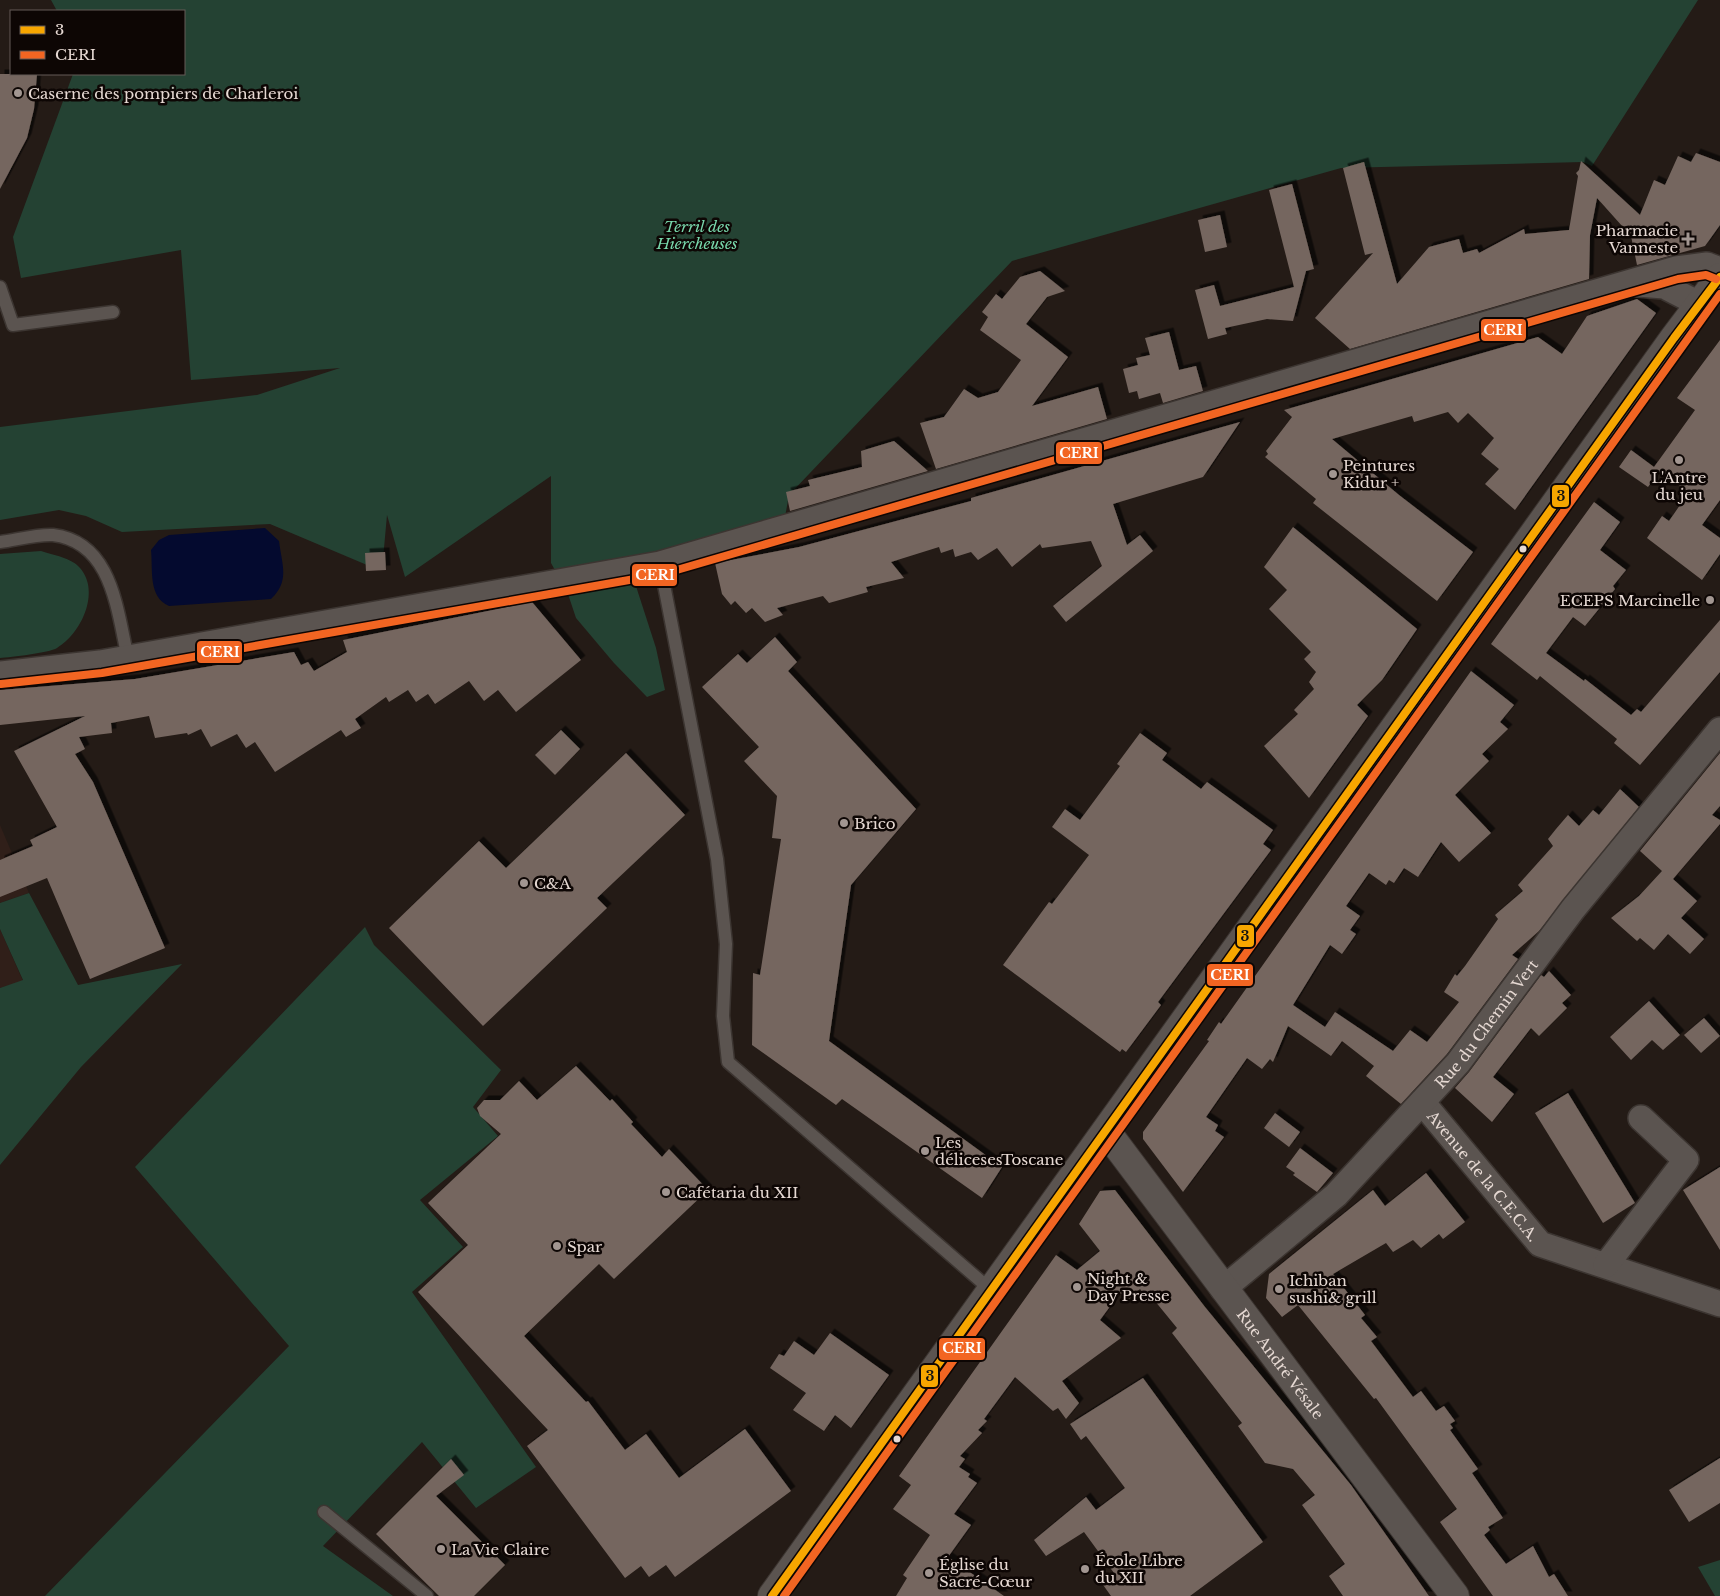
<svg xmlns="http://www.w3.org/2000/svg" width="1720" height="1596" viewBox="0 0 1720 1596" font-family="'Libre Baskerville',serif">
<defs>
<filter id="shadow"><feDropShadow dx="4.5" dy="-4.5" stdDeviation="0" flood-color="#0009"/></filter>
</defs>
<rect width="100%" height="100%" fill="#241b16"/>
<g fill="#301f19">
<path d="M0 825 29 893 0 903Z"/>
<path d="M0 929 23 981 0 988Z"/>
</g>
<g fill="#244233">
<path d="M51 0H1698L1592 166 1583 162 1341 168 1012 261 789 495 783 528 561 581 551 563V476L405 577 387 515 383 559 367 565 270 524 122 532 86 516 59 510 0 520V427L257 395 340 368 191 380 181 250 21 278 13 237 73 74H184V11H57Z"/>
<path d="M41 551C53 555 72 558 80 568 101 592 81 634 57 648 49 653 11 657 0 658V554Z"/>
<path d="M634 580 656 648 665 690 647 697 614 663 576 618 568 594Z"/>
<path d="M29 893 78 985 182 964 81 1067 0 1165V988L23 980 0 929V903Z"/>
<path d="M365 927 374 945 501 1070 473 1107 498 1136 420 1200 463 1247 412 1292 536 1467 476 1508 422 1442 323 1546 393 1596H45L289 1346 135 1167Z"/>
<path d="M1720 1560V1596H1715L1698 1567Z"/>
</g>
<path fill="#040a2f" d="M265 528 279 541C282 565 290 581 271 599L169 606C148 597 153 570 151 550L159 540 169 535Z"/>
<g fill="#75665f" filter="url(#shadow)">
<path d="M0 74H37L34 109 27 138 0 189Z"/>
<path d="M1696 153 1720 162V225L1705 246 1637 265 1631 236 1597 198 1590 235 1589 279 1350 349 1315 318 1373 253 1365 255 1343 168 1364 162 1397 284 1429 247 1459 239 1463 253 1477 249 1479 253 1524 229 1525 234 1569 230 1578 176 1576 173 1579 170 1581 161 1640 215 1654 180 1665 185 1678 156 1691 162Z"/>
<path d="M1292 184 1314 269 1306 271 1293 321 1267 319 1225 328 1227 334 1208 339 1195 290 1214 285 1220 306 1294 287 1269 190Z"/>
<path d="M1220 215 1227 247 1205 252 1198 220Z"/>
<path d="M1040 271 1065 291 1047 297 1026 324 1068 357 1032 406 1098 387 1107 419 936 469 920 423 944 417 964 389 978 398 998 392 1021 360 980 330 988 317 982 312 996 294 1002 299 1020 277Z"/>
<path d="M1637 299 1656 313 1515 510 1485 484 1499 469 1481 454 1494 438 1468 413 1458 423 1448 412 1414 422 1412 416 1332 439 1399 495 1473 552 1437 601 1313 503 1316 499 1265 457 1268 454 1266 451 1292 417 1284 410 1538 337 1562 354 1587 316Z"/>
<path d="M1169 332 1179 370 1196 366 1203 391 1163 403 1160 393 1139 399 1137 391 1129 393 1123 369 1138 365 1136 358 1150 355 1145 338Z"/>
<path d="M1720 340V500L1702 525 1720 538V554L1702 580 1647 538 1662 516 1669 521 1689 492 1659 472 1648 487 1619 467 1631 450 1654 467 1695 410 1677 398Z"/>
<path d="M1240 422 1203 477 1113 504 1127 545 1140 535 1153 551 1066 622 1053 606 1102 566 1091 541 1042 548 1040 544 1012 567 997 548 978 560 971 552 955 557 953 549 941 553 939 547 891 562 904 578 866 587 868 592 829 603 823 596 777 608 783 615 765 622 752 608 746 613 735 601 731 605 722 594 715 563 799 547 971 501V498Z"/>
<path d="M894 441 928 471 790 511 786 492 810 486 808 480 862 467 861 451Z"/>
<path d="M1594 502 1620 522 1600 550 1626 570 1613 586 1615 589 1585 626 1573 617 1546 653 1584 681 1585 679 1631 715 1637 709 1641 712 1720 620V672L1640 765 1614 743 1617 739 1540 676 1537 680 1491 644Z"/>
<path d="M1293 527 1417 629 1382 680 1357 705 1368 716 1309 798 1264 746 1298 714 1294 710 1314 689 1309 682 1316 672 1304 659 1311 652 1269 609 1287 590 1264 567Z"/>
<path d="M385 552 386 570 366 571 365 553Z"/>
<path d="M532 602 581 660 516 712 498 690 484 701 469 681 435 704 428 694 416 702 408 690 389 702 386 697 355 719 361 728 346 737 341 730 275 772 255 742 246 748 237 734 211 747 201 729 188 735 187 733 155 738 149 716 111 723 112 733 79 737 85 749 75 754 93 782 165 948 90 979 47 878 0 897V860L33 846 30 840 57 827 14 751 85 716 0 725V690L135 679 294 652 301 665 308 662 314 671 347 652 343 640Z"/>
<path d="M775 637 797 662 788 671 916 809 851 885 829 1041 1002 1167 982 1198 842 1099 836 1105 752 1045 753 973 760 975 781 839 772 838 777 796 744 761 759 747 702 687 738 654 747 663Z"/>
<path d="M1471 671 1514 705 1500 722 1508 729 1482 754 1489 761 1455 795 1491 833 1459 862 1441 842 1418 877 1404 868 1394 883 1389 880 1386 885 1369 873 1346 906 1360 916 1350 930 1356 934 1342 954 1330 945 1293 1005 1325 1027 1335 1012 1393 1051 1410 1030 1427 1042 1459 1002 1444 992 1455 974 1457 976 1465 966 1498 919 1495 915 1523 891 1518 885 1553 846 1548 839 1556 829 1568 815 1579 826 1593 810 1599 815 1620 789 1639 807 1539 931 1512 955 1518 959 1447 1054 1401 1104 1366 1076 1374 1066 1342 1041 1331 1056 1288 1026 1273 1062 1270 1059 1262 1069 1247 1058 1206 1117 1218 1125 1215 1131 1224 1137 1183 1192 1143 1139V1132L1209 1041 1207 1040 1219 1022 1221 1024Z"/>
<path d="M561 730 580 749 555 775 535 755Z"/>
<path d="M1140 733 1167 753 1162 760 1201 789 1207 782 1273 830 1263 844 1271 850 1158 1002 1161 1005 1126 1052 1122 1049 1120 1052 1003 965 1049 902 1052 904 1089 855 1052 827 1065 809 1080 820 1120 766 1117 764Z"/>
<path d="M626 753 685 815 597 898 607 908 483 1026 389 928 479 841 506 868Z"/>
<path d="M1720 753V806L1712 815 1720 820V824L1673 879 1697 901 1681 918 1704 939 1690 954 1668 934 1654 950 1640 938 1637 941 1611 918 1639 896 1662 871 1640 851Z"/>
<path d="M1549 971 1571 995 1562 1003 1567 1008 1539 1036 1531 1028 1493 1077 1514 1094 1492 1122 1455 1088 1469 1072 1541 975 1544 977Z"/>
<path d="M1649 1001 1680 1035 1663 1050 1652 1040 1631 1060 1610 1037Z"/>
<path d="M1704 1018 1720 1036 1701 1053 1684 1035Z"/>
<path d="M576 1066 610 1101 612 1099 633 1122 631 1124 662 1157 669 1149 708 1190 614 1279 599 1264 524 1336 586 1402 588 1401 625 1450 646 1434 679 1478 745 1429 791 1491 675 1577 666 1565 649 1577 641 1566 625 1578 527 1446 548 1430 418 1292 468 1245 428 1203 501 1134 480 1116 477 1108 484 1100H500L519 1081 537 1100Z"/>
<path d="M1568 1093 1635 1203 1603 1223 1535 1113Z"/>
<path d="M1275 1113 1300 1132 1289 1147 1264 1128Z"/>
<path d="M1300 1148 1333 1173 1317 1192 1293 1175 1295 1173 1286 1167Z"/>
<path d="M1720 1167V1250L1683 1190Z"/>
<path d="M1426 1173 1465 1222 1443 1239 1439 1234 1421 1248 1413 1240 1393 1252 1386 1243 1333 1274 1365 1315 1361 1318 1377 1337 1371 1341 1413 1397 1421 1391 1436 1411 1444 1406 1455 1421 1450 1424 1453 1428 1450 1430 1478 1469 1472 1473 1503 1518 1488 1527 1490 1530 1484 1535 1506 1564 1533 1546 1549 1577 1554 1574 1568 1596H1493L1440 1522 1457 1509 1376 1398 1374 1399 1298 1305 1282 1317 1266 1298 1269 1274 1373 1190 1385 1206Z"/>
<path d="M1115 1190 1205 1307 1351 1485 1429 1596H1343L1329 1576 1345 1564 1302 1505 1315 1495 1293 1469 1265 1463 1238 1426 1242 1423 1172 1333 1177 1328 1150 1295 1147 1298 1140 1289 1129 1299 1120 1293 1100 1320 1121 1338 1062 1381 1079 1403 1066 1419 1058 1408 1053 1411 1015 1377 984 1419 987 1421 978 1430 982 1433 960 1456 965 1459 959 1467 970 1474 968 1477 977 1483 954 1514 971 1525 948 1557 1004 1596H896L907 1578 903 1575 930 1535 893 1509 911 1485 899 1476 1056 1255 1077 1270 1100 1251 1079 1224 1100 1191Z"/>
<path d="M830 1333 889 1375 851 1428 835 1415 824 1431 793 1410 806 1393 770 1368 779 1354 784 1356 794 1341 814 1355Z"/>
<path d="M1143 1378 1263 1542 1190 1596H1111L1101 1582 1114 1573 1084 1532 1046 1556 1034 1540 1086 1497 1096 1510 1125 1488 1086 1436 1081 1440 1070 1424Z"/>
<path d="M1720 1458V1503L1689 1522 1669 1490Z"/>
<path d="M451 1459 464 1475 436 1496 505 1565 474 1596H439L376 1534Z"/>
</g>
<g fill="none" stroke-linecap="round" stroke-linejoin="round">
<defs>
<g id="lane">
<path d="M0 287 13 325 113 312"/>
<path d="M0 542C16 540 37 534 53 535 113 542 117 612 128 658"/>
<path d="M660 564 717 859 726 944 723 1016 728 1062 992 1291"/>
<path d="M324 1512 427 1596"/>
</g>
<g id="street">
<path d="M1638 284 1664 286 1699 304"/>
<path d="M0 674 100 663 660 564 1676 269 1707 265 1720 270"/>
<path id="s1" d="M1422 1102 1540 1244 1720 1304"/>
<path d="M1606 1265 1686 1160 1641 1118"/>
<path id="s2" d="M1223 1289 1336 1195 1458 1063 1573 909 1720 730"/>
</g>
<g id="secondary">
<path id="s3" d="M1106 1131 1455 1596"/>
<path d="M772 1596 1674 338 1720 277"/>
</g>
</defs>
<use href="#lane" stroke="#3c3531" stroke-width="15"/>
<use href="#street" stroke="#3c3531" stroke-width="28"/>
<use href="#secondary" stroke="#3c3531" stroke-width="30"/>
<use href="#lane" stroke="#5b5450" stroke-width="12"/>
<use href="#street" stroke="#5b5450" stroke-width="25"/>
<use href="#secondary" stroke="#5b5450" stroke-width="28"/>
<defs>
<path id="bus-1" d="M772 1596 1674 338 1720 277"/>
<g id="bus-2">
<path d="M1 684 102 673 663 574 1678 279 1706 275 1716 279"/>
<path d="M784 1596 1720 294"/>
</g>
</defs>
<use href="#bus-1" stroke="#0d0604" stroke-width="11"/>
<use href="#bus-2" stroke="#0d0604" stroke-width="11"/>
<use href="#bus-1" stroke="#f7a600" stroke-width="8"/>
<use href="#bus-2" stroke="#f26522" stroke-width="8"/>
</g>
<g fill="#a29691" stroke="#0d0604" stroke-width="2">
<circle cx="18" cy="93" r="5"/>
<path d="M1685.5 231.5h5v5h5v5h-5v5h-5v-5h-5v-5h5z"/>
<circle cx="1679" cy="460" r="5"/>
<circle cx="1333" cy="474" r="5"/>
<circle cx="1710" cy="600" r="5"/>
<circle cx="844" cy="823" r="5"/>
<circle cx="524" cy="883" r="5"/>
<circle cx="925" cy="1151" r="5"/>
<circle cx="666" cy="1192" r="5"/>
<circle cx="557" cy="1246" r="5"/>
<circle cx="1077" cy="1287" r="5"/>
<circle cx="1279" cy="1289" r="5"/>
<circle cx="441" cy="1549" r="5"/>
<circle cx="1085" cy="1569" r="5"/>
<circle cx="929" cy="1573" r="5"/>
</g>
<g fill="#e6d9d3" stroke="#0d0604" stroke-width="2">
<circle cx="1523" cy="549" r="4.5"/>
<circle cx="897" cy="1439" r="4.5"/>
</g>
<g text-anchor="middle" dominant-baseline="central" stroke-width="5" stroke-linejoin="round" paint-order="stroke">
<g font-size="15" fill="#e6d9d3" stroke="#0d0604" text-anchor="start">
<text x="28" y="93">Caserne des pompiers de Charleroi</text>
<text x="1678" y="230" text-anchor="end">Pharmacie<tspan x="1678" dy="17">Vanneste</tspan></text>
<text x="1343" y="465">Peintures<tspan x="1343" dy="17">Kidur +</tspan></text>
<text x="1679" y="477" text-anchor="middle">L'Antre<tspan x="1679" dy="17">du jeu</tspan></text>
<text x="1700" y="600" text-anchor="end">ECEPS Marcinelle</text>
<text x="854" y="823">Brico</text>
<text x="534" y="883">C&amp;A</text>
<text x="935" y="1142">Les<tspan x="935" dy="17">délicesesToscane</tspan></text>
<text x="676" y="1192">Cafétaria du XII</text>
<text x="567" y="1246">Spar</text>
<text x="1087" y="1278">Night &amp;<tspan x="1087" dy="17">Day Presse</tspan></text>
<text x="1289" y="1280">Ichiban<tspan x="1289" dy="17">sushi&amp; grill</tspan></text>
<text x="451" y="1549">La Vie Claire</text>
<text x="1095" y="1560">École Libre<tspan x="1095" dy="17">du XII</tspan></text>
<text x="939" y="1564">Église du<tspan x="939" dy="17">Sacré-Cœur</tspan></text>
</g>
<g font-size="15" font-style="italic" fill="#78d7ab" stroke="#0d0604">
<text x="697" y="226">Terril des<tspan x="697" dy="17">Hiercheuses</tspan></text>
</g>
<g font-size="15" fill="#e6d9d3" stroke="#0d0604">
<text stroke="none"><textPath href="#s2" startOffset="375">Rue du Chemin Vert</textPath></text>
<text stroke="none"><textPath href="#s1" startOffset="96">Avenue de la C.E.C.A.</textPath></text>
<text stroke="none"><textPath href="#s3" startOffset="291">Rue André Vésale</textPath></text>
</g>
</g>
<g stroke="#0d0604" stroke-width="2">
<rect x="1480" y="318" width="47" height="24" rx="5" fill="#f26522"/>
<rect x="1055" y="441" width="48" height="24" rx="5" fill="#f26522"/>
<rect x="1551" y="484" width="19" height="24" rx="5" fill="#f7a600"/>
<rect x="631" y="563" width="47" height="24" rx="5" fill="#f26522"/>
<rect x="196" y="640" width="47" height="24" rx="5" fill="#f26522"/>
<rect x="1236" y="924" width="19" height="24" rx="5" fill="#f7a600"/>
<rect x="1206" y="963" width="48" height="24" rx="5" fill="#f26522"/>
<rect x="938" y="1337" width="48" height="24" rx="5" fill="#f26522"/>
<rect x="920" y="1364" width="19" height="24" rx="5" fill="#f7a600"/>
</g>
<g font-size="14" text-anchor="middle" font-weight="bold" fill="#fff">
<text x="1503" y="335">CERI</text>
<text x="1079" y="458">CERI</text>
<text x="655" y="580">CERI</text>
<text x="220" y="657">CERI</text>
<text x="1230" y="980">CERI</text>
<text x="962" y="1353">CERI</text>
</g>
<g font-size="14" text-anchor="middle" font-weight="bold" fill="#111">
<text x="1561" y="501">3</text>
<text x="1245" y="941">3</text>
<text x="930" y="1381">3</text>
</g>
<rect x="10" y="10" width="175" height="65" fill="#0d0604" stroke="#645a57"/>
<rect x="20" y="26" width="25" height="8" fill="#f7a600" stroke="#645a57"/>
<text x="55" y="35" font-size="15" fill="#e6d9d3">3</text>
<rect x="20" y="51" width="25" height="8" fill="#f26522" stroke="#645a57"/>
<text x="55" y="60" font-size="15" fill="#e6d9d3">CERI</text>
</svg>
